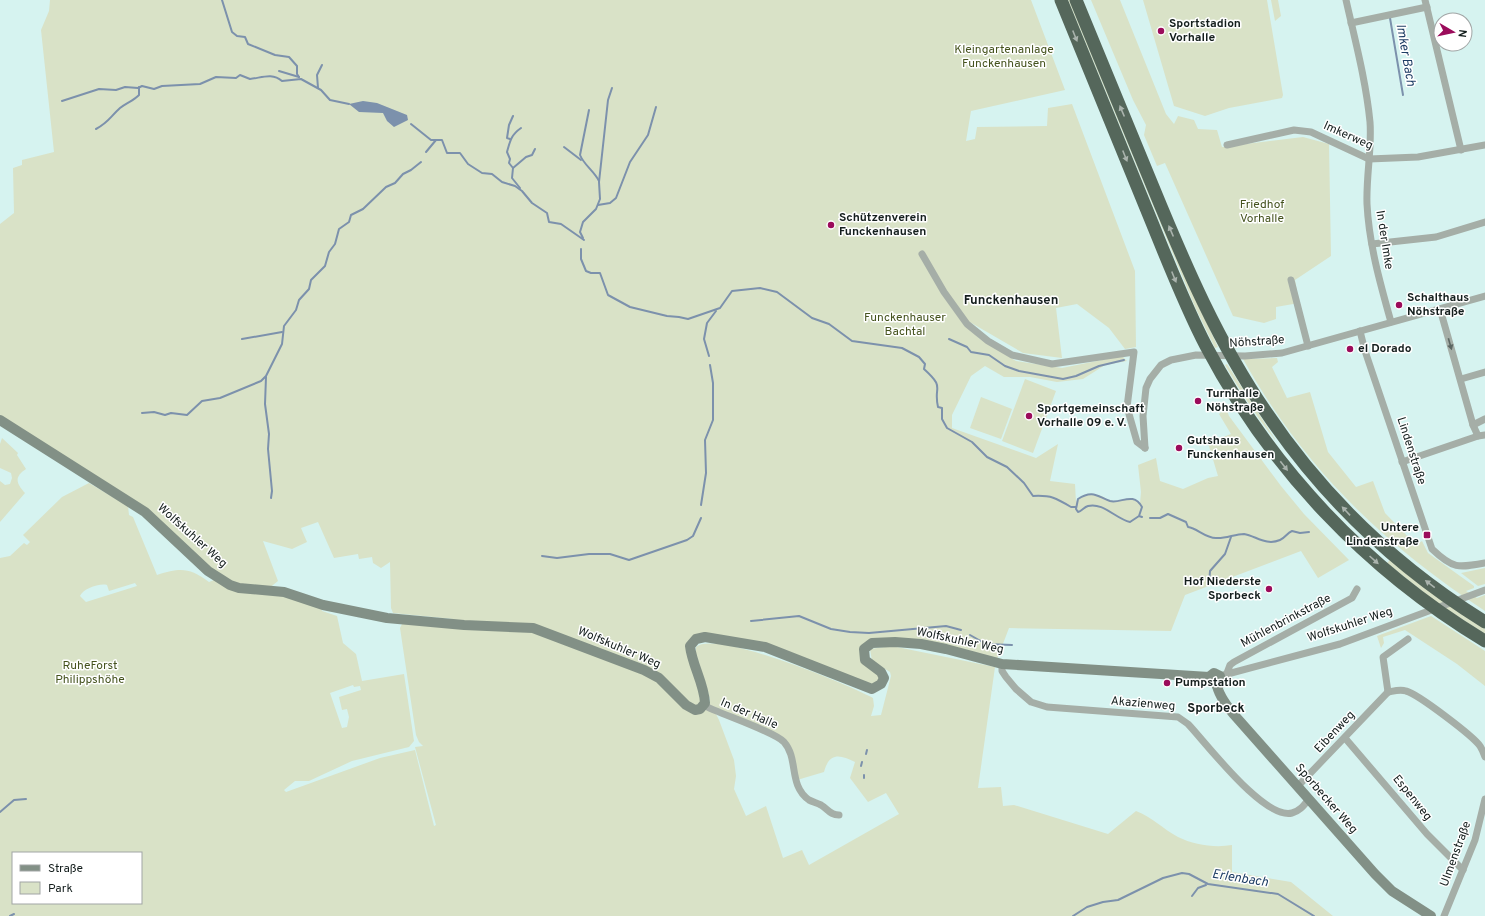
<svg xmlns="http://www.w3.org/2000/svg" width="1485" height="916" viewBox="0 0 1485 916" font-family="Overpass,sans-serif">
<rect width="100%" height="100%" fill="#d6f3f0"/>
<g fill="#d9e2c7" fill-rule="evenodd">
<path d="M50 0H1031L1065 90 971 111 966 141 975 139 977 127 1047 126 1048 108 1072 104 1135 271 1136 347 1125 349 1109 328 1077 304 1056 308 1062 358 1023 353 968 321 967 326 980 339 1016 361 1062 368 1122 356 1127 361 1105 365 1083 379 1057 382 1030 377H1004L985 366 971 376 952 415V428L1036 458 1058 444 1050 481 1075 484 1076 502C1080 494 1092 493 1101 496 1105 497 1108 501 1113 501 1126 503 1124 494 1140 503L1141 492 1138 465 1156 458 1160 481 1183 489 1208 478 1218 476 1208 443 1231 434 1219 414 1226 408 1229 416 1281 486 1304 514 1349 560 1318 578 1301 551 1185 595 1171 631 1009 628 996 662C972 656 880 628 864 649V658L881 672 884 678C882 686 876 689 868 688 843 678 706 615 690 646 692 660 709 695 703 705L714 710 719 720 734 760 736 776 734 789 746 816 766 806 783 858 802 850 809 865 899 814 886 793 868 802 850 778 855 762C839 754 829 753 824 772L797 780 789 749 782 738 709 708 710 699 706 685 696 654V647C716 629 849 685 873 698L874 706 871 716 881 715 891 676 890 672 872 661 870 649 892 646 995 667 978 788 1001 787 1003 806 1014 805 1108 834 1136 811C1152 817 1163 829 1178 837 1194 845 1215 848 1232 845V872L1291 882 1333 916H0V558L10 556 24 543 27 545 30 542 23 535 62 497 89 483 128 506 129 515 133 517 157 575C180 568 189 567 209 582L214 580 237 590 280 594 321 608 322 611 337 616 343 643 356 654 362 681 404 674 414 741 409 747 352 761 309 781H295L284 790 286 792 380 758 415 750 434 826 436 825 415 747 423 746 419 742 416 735 400 628 402 624 406 623 453 627V619L393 613 391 608 390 562 381 568 373 563 372 557 359 559 358 554 334 558 318 522 301 528 307 542 292 549 263 541 278 581 268 589H248L230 585 208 571 145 512 0 420V224L14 213 13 168 22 165V160L54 152 41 30 49 11ZM135 583 137 586 86 602 80 596C83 589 99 583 107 585L109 591ZM353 685 354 687 360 686 361 690 339 697 342 710 347 709 349 717 347 727 342 728 330 693ZM13 853H141V903H13Z"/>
<path d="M1068 0H1070L1199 306 1218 347 1215 348 1195 307Z"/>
<path d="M1091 0H1120L1166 114 1174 124 1178 116 1194 120 1198 129 1217 130 1222 147 1303 137 1329 144 1331 256 1295 280 1299 303 1276 307V319L1264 323 1233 316 1165 163 1157 166 1144 135 1146 125 1133 100Z"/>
<path d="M1143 0H1267L1283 95 1282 98 1229 108 1205 116 1174 106Z"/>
<path d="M1271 0H1278L1281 16 1275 21Z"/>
<path d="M1277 358 1278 362 1272 367 1287 398 1310 392 1328 452 1356 487 1373 481 1385 513 1416 545 1422 541 1428 553 1474 586V588L1466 591 1477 598 1485 595V611C1383 544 1303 467 1243 359Z"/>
<path d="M1227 364 1275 439V440C1256 416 1240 391 1225 365Z"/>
<path d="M1025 379 1056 391 1033 453 1002 441Z"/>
<path d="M981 397 1012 409 1001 439 970 428Z"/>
<path d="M2 438 18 453 17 455 26 469C14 477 16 483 25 493L0 522V481L5 485 10 484 12 478 11 473 0 468V444Z"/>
<path d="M1390 560 1463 615 1485 629V634L1437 603 1387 563Z"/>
<path d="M1485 568V584L1478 586 1461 573Z"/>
<path d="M1431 616 1485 651V686L1457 664 1405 630 1383 637 1384 643 1381 648 1377 636Z"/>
</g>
<path fill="#7c91ac" d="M363 101 377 103 407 115 408 120 394 127 387 121 383 113 359 112 349 104Z"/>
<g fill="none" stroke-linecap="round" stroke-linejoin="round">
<g stroke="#7c91ac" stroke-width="2">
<path d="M222 0 232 32 237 36 245 37 248 44 275 55 289 57 297 66V74L299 77"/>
<path d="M1390 18 1403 95"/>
<path d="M279 71 299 77"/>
<path d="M318 88 317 75 322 65"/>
<path d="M62 101 99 89 116 90 125 87 138 88 142 86 154 89 162 86 200 84 216 77 236 78 240 75 250 79C261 78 272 72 282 81L301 79 321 90 330 100 349 104"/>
<path d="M589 110 580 155C584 165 594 171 599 181"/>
<path d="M411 124 431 140H442L447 153H460L468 164 482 173 492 174 502 182 515 186 522 191 532 203 547 213 549 222 561 224 584 240"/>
<path d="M96 129C109 122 110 117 120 108 126 103 133 101 139 95V87"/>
<path d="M510 139 507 138 509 125 513 116"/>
<path d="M564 147 581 160"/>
<path d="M426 152 436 140"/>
<path d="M513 168 526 157 532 155 535 149"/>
<path d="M520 188 512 178 513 168 509 163 510 159 507 152C510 141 511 135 521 128"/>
<path d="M598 205 610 203 616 198 630 162 648 135 656 107"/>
<path d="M583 238 580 232 583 222 596 209 600 199 599 182 608 100 612 88"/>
<path d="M581 249V259L586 271 591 273H600L608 295 630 307 667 316 679 317 688 319 720 308 732 291 760 288 777 292 812 318 829 324 852 341 902 348 919 357 925 364 924 369C946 389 933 385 938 407L942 408V419L947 428 972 442 987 457 1007 467 1024 483 1033 496C1051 495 1056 498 1071 507H1076"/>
<path d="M242 339 282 332"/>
<path d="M949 339 967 347 971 352 989 355 1005 366 1019 371 1063 379 1076 376 1099 366 1124 360"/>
<path d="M709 356 704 339 707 323 716 311"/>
<path d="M266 377 265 404 269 434 268 449 272 491 271 498"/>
<path d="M142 413 154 412 165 415 171 413 187 415 202 401 220 398 261 381 266 376 282 344 284 326 296 310 299 300 309 289 311 280 325 266 329 252 335 244 339 229 349 222 351 215 363 209 386 187 395 183 403 174 411 170 421 162"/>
<path d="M701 505 706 473 705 440 713 420V383L710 365"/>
<path d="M1139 516 1130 522C1116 519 1103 502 1088 506 1084 507 1082 511 1078 512L1076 509 1078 499C1093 489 1098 497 1110 501 1121 504 1133 491 1142 507L1139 516 1142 517"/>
<path d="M1150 518H1160L1168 514 1186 522 1188 527C1197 528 1205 538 1216 538 1225 539 1235 534 1244 534 1256 536 1266 546 1280 540 1285 538 1287 533 1292 531L1300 533 1309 532"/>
<path d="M542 556 557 558 589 554H610L629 560 687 540 693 536 701 518"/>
<path d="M1209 584 1210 571 1225 554 1231 537"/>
<path d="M751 621 799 616 831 629 850 632 869 633 946 626 961 630"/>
<path d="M970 635 986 644 1012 645"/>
<path d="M866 754 867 750"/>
<path d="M861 766 862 762"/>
<path d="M864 775V778"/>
<path d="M0 812 14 800 26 799"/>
<path d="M1192 896 1198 888 1206 885"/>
<path d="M10 916 14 914"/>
<path d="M1073 916 1087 907 1103 902 1118 900 1163 878 1182 873 1189 874 1208 884 1278 894 1314 916"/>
</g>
<g stroke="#a5aea7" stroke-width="7">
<path d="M1346 0C1355 40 1366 81 1370 122 1372 149 1366 176 1367 204 1369 244 1380 283 1391 322"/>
<path d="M1425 0 1461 150"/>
<path d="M1351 23 1427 7"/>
<path d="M1227 145 1294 130 1311 132 1369 159 1418 157 1485 145"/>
<path d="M1372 244 1436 237 1485 222"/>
<path d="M922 254 944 292 967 324 988 341 1012 355 1052 364 1134 352 1127 407 1137 442 1145 448"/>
<path d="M1291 280 1308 346"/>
<path d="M1440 309 1473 425 1478 436 1485 435"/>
<path d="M1360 331 1365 351 1432 549C1453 569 1458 568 1485 563"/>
<path d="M1461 379 1485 372"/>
<path d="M1473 425 1485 419"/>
<path d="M1145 448 1143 416 1146 388 1150 379 1161 365 1171 360 1196 355 1245 356 1282 353 1485 296"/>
<path d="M1402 462 1478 436"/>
<path d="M1002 664V671L1006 677 1016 689 1031 702 1047 707 1178 717 1188 724C1207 744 1264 820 1292 813 1300 811 1304 805 1309 799"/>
<path d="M1227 673 1230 665 1234 662 1352 598 1357 589"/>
<path d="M1220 676 1340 644 1485 590"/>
<path d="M1388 692C1394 691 1400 689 1406 691 1418 694 1473 736 1480 746 1482 749 1484 754 1485 757"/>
<path d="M1388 692 1383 657 1408 639"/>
<path d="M703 705C720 714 773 731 784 742 799 759 788 785 809 800 813 802 817 803 821 805 828 809 830 815 839 815"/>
<path d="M1345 738 1427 834 1463 870"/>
<path d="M1298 786 1388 692"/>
<path d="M1444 916 1475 840 1485 799"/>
</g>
<g stroke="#829086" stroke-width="10">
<path d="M0 420 145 512 208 571 230 585 239 588 284 592 323 605 387 618 464 625 533 628 644 670 659 678 686 705 695 710 700 709 705 703C704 683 692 665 690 646L696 639 705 637 765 647 872 689 881 684 884 678 881 672 865 660 864 649 872 643 895 642 921 644 946 649 1002 664 1209 677"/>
<path d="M1209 677 1214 673 1220 676 1221 683 1217 686"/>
<path d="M1217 686C1220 698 1229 709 1237 718L1375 874 1392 891 1431 916"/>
</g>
<g stroke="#55675b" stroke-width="13">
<path d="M1061 0C1089 69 1118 139 1146 208 1165 254 1183 302 1206 346 1270 468 1367 570 1485 641"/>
<path d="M1076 0C1102 62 1127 125 1153 187 1185 265 1218 342 1266 412 1323 497 1398 568 1485 622"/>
</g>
</g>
<defs><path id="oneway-solid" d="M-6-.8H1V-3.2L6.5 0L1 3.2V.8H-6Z"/></defs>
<g fill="#aab3ad">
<use href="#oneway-solid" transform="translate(1075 36) rotate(68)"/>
<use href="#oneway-solid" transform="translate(1122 111) rotate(-113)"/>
<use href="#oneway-solid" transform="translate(1125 156) rotate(68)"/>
<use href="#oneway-solid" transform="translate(1171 231) rotate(-113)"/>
<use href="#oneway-solid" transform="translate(1174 277) rotate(68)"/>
<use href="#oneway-solid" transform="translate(1284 466) rotate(52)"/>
<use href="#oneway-solid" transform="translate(1346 511) rotate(-133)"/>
<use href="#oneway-solid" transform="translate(1374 560) rotate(42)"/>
<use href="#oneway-solid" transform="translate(1430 584) rotate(-143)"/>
</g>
<use fill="#5c6662" href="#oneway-solid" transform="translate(1450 344) rotate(74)"/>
<g fill="#9b0b5b" stroke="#fff" stroke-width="1.5">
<circle cx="1161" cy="31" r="4"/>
<circle cx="831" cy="225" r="4"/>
<circle cx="1399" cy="305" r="4"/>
<circle cx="1350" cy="349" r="4"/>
<circle cx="1198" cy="401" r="4"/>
<circle cx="1029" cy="416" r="4"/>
<circle cx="1179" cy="448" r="4"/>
<rect x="1423" y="531" width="8" height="8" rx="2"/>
<circle cx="1269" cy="589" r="4"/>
<circle cx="1167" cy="683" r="4"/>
</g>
<g text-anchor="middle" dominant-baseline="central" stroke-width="3" stroke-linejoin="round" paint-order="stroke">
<g font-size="12" font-weight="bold" fill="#141e1d" stroke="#fff" text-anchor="start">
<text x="1169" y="24">Sportstadion<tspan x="1169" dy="14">Vorhalle</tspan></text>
<text x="839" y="218">Schützenverein<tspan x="839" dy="14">Funckenhausen</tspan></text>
<text x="1407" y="298">Schalthaus<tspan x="1407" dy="14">Nöhstraße</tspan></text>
<text x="1358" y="349">el Dorado</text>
<text x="1206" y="394">Turnhalle<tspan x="1206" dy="14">Nöhstraße</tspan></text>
<text x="1037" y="409">Sportgemeinschaft<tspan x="1037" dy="14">Vorhalle 09 e. V.</tspan></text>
<text x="1187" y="441">Gutshaus<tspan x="1187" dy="14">Funckenhausen</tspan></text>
<text x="1419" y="528" text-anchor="end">Untere<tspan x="1419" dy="14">Lindenstraße</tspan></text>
<text x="1261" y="582" text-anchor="end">Hof Niederste<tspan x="1261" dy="14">Sporbeck</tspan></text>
<text x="1175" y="683">Pumpstation</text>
</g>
<g font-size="12" fill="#45531e" stroke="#fff">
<text x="1004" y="50">Kleingartenanlage<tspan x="1004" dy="14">Funckenhausen</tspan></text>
<text x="1262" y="205">Friedhof<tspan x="1262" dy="14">Vorhalle</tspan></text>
<text x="905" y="318">Funckenhauser<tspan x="905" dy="14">Bachtal</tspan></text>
<text x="90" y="666">RuheForst<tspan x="90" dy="14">Philippshöhe</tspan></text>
</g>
<g font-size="12" fill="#141e1d" stroke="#fff">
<text transform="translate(1348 136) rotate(24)">Imkerweg</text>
<text transform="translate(1384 240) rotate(81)">In der Imke</text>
<text transform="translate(1257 342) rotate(-4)">Nöhstraße</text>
<text transform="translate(1411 451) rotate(72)">Lindenstraße</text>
<text transform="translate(192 536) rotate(42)">Wolfskuhler Weg</text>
<text transform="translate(1286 621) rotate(-28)">Mühlenbrinkstraße</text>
<text transform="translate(1350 625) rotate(-18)">Wolfskuhler Weg</text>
<text transform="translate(960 641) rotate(12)">Wolfskuhler Weg</text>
<text transform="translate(619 648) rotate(23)">Wolfskuhler Weg</text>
<text transform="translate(1143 704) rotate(5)">Akazienweg</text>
<text transform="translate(749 714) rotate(23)">In der Halle</text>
<text transform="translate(1335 732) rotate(-47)">Eibenweg</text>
<text transform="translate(1412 798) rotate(51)">Espenweg</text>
<text transform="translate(1326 799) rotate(49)">Sporbecker Weg</text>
<text transform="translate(1456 854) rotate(-70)">Ulmenstraße</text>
</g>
<g font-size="13" font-style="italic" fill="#1f3e65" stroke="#fff">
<text transform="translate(1405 55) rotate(80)">Imker Bach</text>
<text transform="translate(1240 879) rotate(9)">Erlenbach</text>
</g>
<g font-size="13" font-weight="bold" fill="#141e1d" stroke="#fff">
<text x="1011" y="301">Funckenhausen</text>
<text x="1216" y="709">Sporbeck</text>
</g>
</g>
<rect x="12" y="852" width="130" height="52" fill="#ffffff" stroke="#a1a5a5"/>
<rect x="20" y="865" width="20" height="6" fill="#829086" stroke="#a1a5a5"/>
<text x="48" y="872" font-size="12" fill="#141e1d">Straße</text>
<rect x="20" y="882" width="20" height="12" fill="#d9e2c7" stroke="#a1a5a5"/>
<text x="48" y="892" font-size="12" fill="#141e1d">Park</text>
<g transform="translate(1453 32) rotate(99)"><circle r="19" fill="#ffffff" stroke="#a1a5a5"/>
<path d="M0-3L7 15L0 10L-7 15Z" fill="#9b0b5b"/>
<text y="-6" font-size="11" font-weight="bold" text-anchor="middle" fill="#141e1d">N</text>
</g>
</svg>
